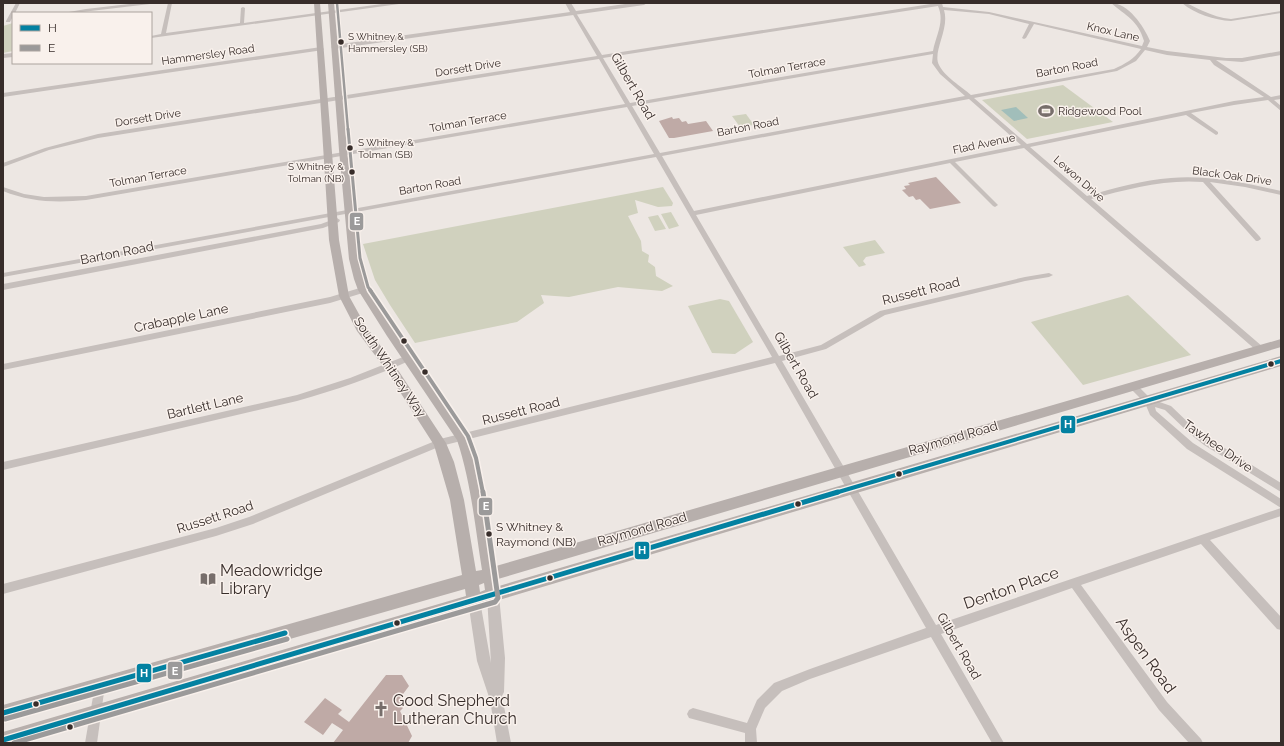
<svg xmlns="http://www.w3.org/2000/svg" width="1284" height="746" viewBox="0 0 1284 746" font-family="Raleway,sans-serif">
<rect width="100%" height="100%" fill="#ede7e3"/>
<g fill="#d0d1be">
<path d="M13 23V51L3 53V26Z"/>
<path d="M1063 85 1113 122 1027 139 982 100Z"/>
<path d="M746 114 754 125 740 127 732 116Z"/>
<path d="M663 187 673 203 672 206 658 207 635 200 638 213 628 216 641 241 642 251 649 255 648 262 655 267 656 276 673 286 662 291 618 287 569 297 541 295 544 303 517 322 415 343 390 305 375 280 363 244Z"/>
<path d="M671 212 679 226 669 229 661 214Z"/>
<path d="M658 215 666 229 655 231 648 217Z"/>
<path d="M875 240 885 253 866 257 863 261 866 265 859 267 843 247Z"/>
<path d="M1128 295 1191 355 1083 385 1031 322Z"/>
<path d="M720 299 729 301 753 342 735 354 712 353 688 306Z"/>
</g>
<path fill="#a1beba" d="M1016 107 1028 118 1014 121 1001 110Z"/>
<g fill="#bfaaa6">
<path d="M672 117 673 119 679 118 682 122 686 121 688 124 706 121 713 131 674 138H669L659 121Z"/>
<path d="M936 177 961 203 930 209 920 199 916 200 913 196 909 197 902 190 906 189 904 186 910 185 908 183Z"/>
<path d="M386 675H402L409 686 400 698 403 708 400 711 412 736 408 743H333L343 730 332 723 323 735 304 722 325 698 342 710 338 714 349 722Z"/>
</g>
<g fill="none" stroke-linecap="round" stroke-linejoin="round">
<g fill="#c6bfbc" fill-rule="evenodd">
<path d="M16 3H20L15 13H13V16L10 22H6V21Z"/>
<path d="M138 3H152L150 4 82 12 63 13 86 9Z"/>
<path d="M168 3H172L166 33 240 23 241 8 243 7 245 8 244 23 389 3H401L399 4 151 38V36L161 34Z"/>
<path d="M937 3H942L943 7 989 12 1142 46 1144 41C1138 20 1126 16 1111 3 1128 3 1144 26 1150 41L1147 47 1167 51 1226 58H1242L1281 51V55L1242 62 1216 60 1271 97 1281 95V99L1274 100 1281 106V111L1268 100 1234 105 1191 113 1218 132V134L1216 135 1186 115 1030 147 1087 196C1115 188 1143 180 1171 178 1208 175 1245 183 1281 191V195L1245 187 1210 182 1260 237 1261 239 1258 241H1256L1203 182C1164 179 1128 189 1091 199L1263 347 1264 349 1263 351H1257L1024 148 955 162 998 205 995 207 993 206 950 163 696 215 779 356 821 345 880 311 1025 277 1049 273 1053 275 1049 277 1025 281 885 315 826 349 782 361 936 625 1281 508 1187 449 1150 415 1145 403 1130 388 1129 386 1130 384H1136L1151 399 1171 406 1195 429 1210 439 1281 483V492L1204 445 1189 433 1165 410 1155 407 1156 411 1193 443 1281 499V516L1210 540 1281 617V630L1277 629 1201 544 1081 585 1167 702 1201 739 1203 743H1189L1159 710 1072 588 941 634 1004 743H992L931 637 810 679 782 691 765 708 756 729 757 743H745V733L689 718 687 714 689 710 693 708 747 723 757 700 774 683 810 669 926 628 775 363 441 446 253 524 216 536 3 594V584L216 528 249 517 440 439 772 357 656 157 3 277V273L654 154 627 107 86 200C57 203 30 202 3 191V187L24 194 44 197 86 196 625 104 599 59 98 138 49 150 3 167V163L45 148 98 134 597 56 572 13 574 12 576 13 602 55ZM938 6C945 22 936 35 933 51L630 103 603 58ZM944 10 989 14 1029 24 1022 38 1024 39 1026 38 1034 24 1141 49C1134 59 1125 64 1114 69L971 95C962 87 944 76 939 65 932 52 950 29 944 10ZM1145 50 1167 55 1210 60 1214 65 1264 97 1234 101 1027 144 974 98 1117 71 1136 61ZM933 54 932 63 940 74 965 96 660 153 632 106ZM969 99 1021 145 694 211 662 156Z"/>
<path d="M1182 3C1190 3 1195 8 1203 11 1212 15 1221 18 1231 19L1281 11V13L1231 21C1214 20 1195 14 1182 3Z"/>
<path d="M13 53V57L3 58V54Z"/>
<path d="M337 218 340 220 339 222 323 228 3 290V284L321 224Z"/>
<path d="M363 287 367 290 366 292 330 303 3 370V364L330 297Z"/>
<path d="M408 355 411 356 412 358 411 360C374 377 336 390 297 401L3 470V462L297 395 350 378Z"/>
<path d="M100 680 104 681 105 685 97 743H85L95 685 96 681Z"/>
</g>
<g fill="#c6bfbc" fill-rule="evenodd">
<path d="M565 3H571L576 11 632 3H647L644 5 334 49 331 47 334 45 570 12Z"/>
<path d="M321 47 324 49 323 50 3 97V93Z"/>
<path d="M493 590 497 592 499 596 505 658 504 692 502 696 511 743H497L490 700 477 661 468 601 470 597 474 595 478 597 480 601 491 663 487 596 489 592Z"/>
</g>
<path fill="#b7afac" fill-rule="evenodd" d="M314 3H320L339 240 349 296 365 325 394 364 446 443 454 462 464 500 476 571 482 570C475 526 471 482 457 440L387 336 358 290 354 279 349 259 339 150 328 3H334L347 150 359 259 364 279 368 289 395 330 469 438 477 459 496 566 1281 339V347L498 579 499 586 1281 356V366L499 600 493 603 491 602 21 743H3V732L466 596 465 589 3 721V705L462 575 450 500 434 445 386 370 357 331 339 296 329 240ZM484 583 485 590 480 592 479 585Z"/>
<defs>
<path id="bus-1-far1" d="M835 493 1281 361"/>
<g id="bus-1">
<path d="M3 713 285 633"/>
<path d="M3 740 838 492"/>
</g>
<path id="bus-2-far3" d="M337 3 348 130"/>
<path id="bus-2-far2" d="M348 129 360 258 368 287 371 291"/>
<path id="bus-2-far1" d="M370 290 468 436 476 458 483 493"/>
<g id="bus-2">
<path d="M5 719 287 639"/>
<path d="M14 743 495 602 498 598 483 492"/>
</g>
</defs>
<use href="#bus-1-far1" stroke="#f9f1ec" stroke-width="7"/>
<use href="#bus-1" stroke="#f9f1ec" stroke-width="8"/>
<use href="#bus-2-far3" stroke="#f9f1ec" stroke-width="4.5"/>
<use href="#bus-2-far2" stroke="#f9f1ec" stroke-width="5.5"/>
<use href="#bus-2-far1" stroke="#f9f1ec" stroke-width="7"/>
<use href="#bus-2" stroke="#f9f1ec" stroke-width="8"/>
<use href="#bus-1-far1" stroke="#0381a1" stroke-width="4"/>
<use href="#bus-1" stroke="#0381a1" stroke-width="5"/>
<use href="#bus-2-far3" stroke="#9b9a9a" stroke-width="2.5"/>
<use href="#bus-2-far2" stroke="#9b9a9a" stroke-width="3"/>
<use href="#bus-2-far1" stroke="#9b9a9a" stroke-width="4"/>
<use href="#bus-2" stroke="#9b9a9a" stroke-width="5"/>
</g>
<defs>
<symbol id="stadium-bare" viewBox="-9 -9 18 18"><path d="M0-5a6.5 5 0 1 0 0 10a6.5 5 0 1 0 0-10ZM-3.5-1.8h7v3.6h-7Z" fill="#776e6b" stroke="#f9f1ec" stroke-width="2.5" paint-order="stroke"/></symbol>
<symbol id="library-bare" viewBox="-9 -9 18 18"><path d="M-6-4Q-3-5.5-.7-3.5V5Q-3 3-6 4ZM6-4Q3-5.5 .7-3.5V5Q3 3 6 4Z" fill="#776e6b" stroke="#f9f1ec" stroke-width="2.5" paint-order="stroke"/></symbol>
<symbol id="church-bare" viewBox="-9 -9 18 18"><path d="M-1.2-6h2.4v3.5h3.3v2.4h-3.3V6h-2.4V-.1h-3.3v-2.4h3.3Z" fill="#776e6b" stroke="#f9f1ec" stroke-width="2.5" paint-order="stroke"/></symbol>
</defs>
<g fill-rule="evenodd">
<use href="#stadium-bare" x="1035" y="100" width="22" height="22"/>
<use href="#library-bare" x="197" y="568" width="22" height="22"/>
<use href="#church-bare" x="370" y="698" width="22" height="22"/>
</g>
<g fill="#372d2a" stroke="#f9f1ec" stroke-width="1.5">
<circle cx="341" cy="42" r="3.5"/>
<circle cx="350" cy="148" r="3.5"/>
<circle cx="352" cy="172" r="3.5"/>
<circle cx="404" cy="341" r="3.5"/>
<circle cx="1271" cy="364" r="3.5"/>
<circle cx="425" cy="372" r="3.5"/>
<circle cx="899" cy="474" r="3.5"/>
<circle cx="798" cy="504" r="3.5"/>
<circle cx="489" cy="534" r="3.5"/>
<circle cx="550" cy="578" r="3.5"/>
<circle cx="397" cy="623" r="3.5"/>
<circle cx="36" cy="704" r="3.5"/>
<circle cx="70" cy="727" r="3.5"/>
</g>
<g text-anchor="middle" dominant-baseline="central" stroke-width="3" stroke-linejoin="round" paint-order="stroke">
<g font-size="10" fill="#372d2a" stroke="#f9f1ec" text-anchor="start">
<text x="348" y="36">S Whitney &amp;<tspan x="348" dy="12">Hammersley (SB)</tspan></text>
<text x="358" y="142">S Whitney &amp;<tspan x="358" dy="12">Tolman (SB)</tspan></text>
<text x="344" y="166" text-anchor="end">S Whitney &amp;<tspan x="344" dy="12">Tolman (NB)</tspan></text>
</g>
<g font-size="11" fill="#372d2a" stroke="#f9f1ec">
<text transform="translate(1113 32) rotate(13)">Knox Lane</text>
<text transform="translate(208 55) rotate(-8)">Hammersley Road</text>
<text transform="translate(468 68) rotate(-9)">Dorsett Drive</text>
<text transform="translate(787 68) rotate(-10)">Tolman Terrace</text>
<text transform="translate(1067 68) rotate(-11)">Barton Road</text>
<text transform="translate(148 118) rotate(-9)">Dorsett Drive</text>
<text transform="translate(468 122) rotate(-10)">Tolman Terrace</text>
<text transform="translate(748 127) rotate(-11)">Barton Road</text>
<text transform="translate(984 144) rotate(-12)">Flad Avenue</text>
<text transform="translate(1232 176) rotate(8)">Black Oak Drive</text>
<text transform="translate(148 177) rotate(-10)">Tolman Terrace</text>
<text transform="translate(1079 179) rotate(41)">Lewon Drive</text>
<text transform="translate(430 186) rotate(-10)">Barton Road</text>
</g>
<g font-size="11" fill="#372d2a" stroke="#f9f1ec" text-anchor="start">
<text x="1058" y="111">Ridgewood Pool</text>
</g>
<g font-size="12" fill="#372d2a" stroke="#f9f1ec" text-anchor="start">
<text x="496" y="527">S Whitney &amp;<tspan x="496" dy="15">Raymond (NB)</tspan></text>
</g>
<g font-size="13" fill="#372d2a" stroke="#f9f1ec">
<text transform="translate(633 86) rotate(60)">Gilbert Road</text>
<text transform="translate(117 253) rotate(-11)">Barton Road</text>
<text transform="translate(921 291) rotate(-14)">Russett Road</text>
<text transform="translate(181 318) rotate(-12)">Crabapple Lane</text>
<text transform="translate(796 365) rotate(60)">Gilbert Road</text>
<text transform="translate(390 367) rotate(56)">South Whitney Way</text>
<text transform="translate(205 406) rotate(-13)">Bartlett Lane</text>
<text transform="translate(521 411) rotate(-14)">Russett Road</text>
<text transform="translate(953 438) rotate(-16)">Raymond Road</text>
<text transform="translate(1218 446) rotate(35)">Tawhee Drive</text>
<text transform="translate(215 517) rotate(-18)">Russett Road</text>
<text transform="translate(642 529) rotate(-16)">Raymond Road</text>
<text transform="translate(959 646) rotate(60)">Gilbert Road</text>
</g>
<g font-size="16" fill="#372d2a" stroke="#f9f1ec" text-anchor="start">
<text x="220" y="570">Meadowridge<tspan x="220" dy="18">Library</tspan></text>
<text x="393" y="700">Good Shepherd<tspan x="393" dy="18">Lutheran Church</tspan></text>
</g>
<g font-size="16" fill="#372d2a" stroke="#f9f1ec">
<text transform="translate(1011 588) rotate(-19)">Denton Place</text>
<text transform="translate(1146 655) rotate(54)">Aspen Road</text>
</g>
</g>
<g stroke="#f9f1ec" stroke-width="1.5">
<rect x="349" y="212" width="15" height="19" rx="4" fill="#9b9a9a"/>
<rect x="1060" y="415" width="16" height="19" rx="4" fill="#0381a1"/>
<rect x="478" y="497" width="15" height="19" rx="4" fill="#9b9a9a"/>
<rect x="634" y="541" width="16" height="19" rx="4" fill="#0381a1"/>
<rect x="167" y="661" width="16" height="19" rx="4" fill="#9b9a9a"/>
<rect x="136" y="663" width="16" height="20" rx="4" fill="#0381a1"/>
</g>
<g font-size="11" text-anchor="middle" font-weight="bold" fill="#fff">
<text x="357" y="225">E</text>
<text x="1068" y="428">H</text>
<text x="486" y="510">E</text>
<text x="642" y="554">H</text>
<text x="175" y="675">E</text>
<text x="144" y="677">H</text>
</g>
<rect width="1284" height="746" fill="none" stroke="#372d2a" stroke-width="8"/>
<rect x="12" y="12" width="140" height="52" fill="#f9f1ec" stroke="#aba39e"/>
<rect x="20" y="25" width="20" height="6" fill="#0381a1" stroke="#aba39e"/>
<text x="48" y="32" font-size="12" fill="#372d2a">H</text>
<rect x="20" y="45" width="20" height="6" fill="#9b9a9a" stroke="#aba39e"/>
<text x="48" y="52" font-size="12" fill="#372d2a">E</text>
</svg>
